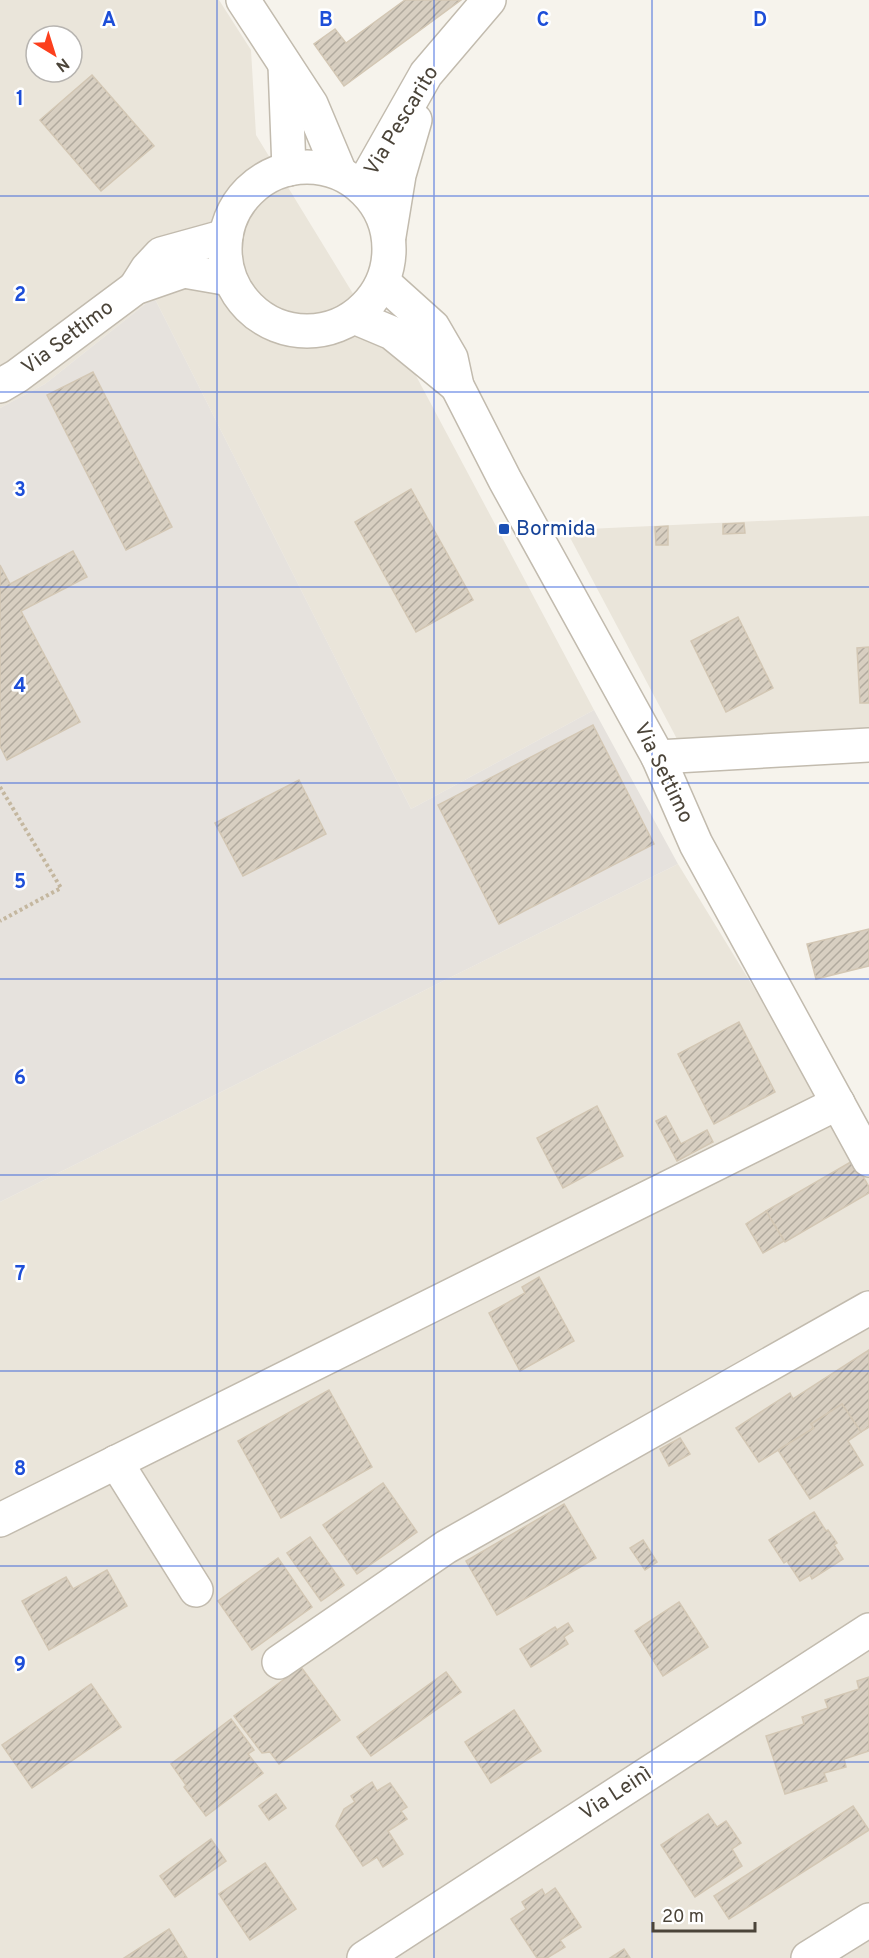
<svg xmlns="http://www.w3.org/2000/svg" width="869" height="1958" viewBox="0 0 869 1958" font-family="Overpass,sans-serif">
<defs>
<pattern id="building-hatch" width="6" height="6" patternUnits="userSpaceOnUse" patternTransform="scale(1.5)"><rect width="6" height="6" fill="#d8cfc1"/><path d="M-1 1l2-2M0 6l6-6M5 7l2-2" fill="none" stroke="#b1aa9e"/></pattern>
</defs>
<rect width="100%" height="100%" fill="#f6f3ec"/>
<g fill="#eae5da" fill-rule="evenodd">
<path d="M0 0H219L251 50 256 135 385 346 414 372 594 710 411 809 154 297 45 384 0 408ZM36 36H72V72H36Z"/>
<path d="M869 516V729L677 739 566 530Z"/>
<path d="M678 864 869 1176V1958H0V1202Z"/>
</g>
<path fill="#e6e2dd" d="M154 297 411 809 594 710 678 864 0 1202V408L45 384Z"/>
<g fill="url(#building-hatch)" stroke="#d3c7b4" stroke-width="1.5">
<path d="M405 0H461L344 86 314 44 335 29 346 43Z"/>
<path d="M92 75 154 146 101 191 40 120Z"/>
<path d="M93 372 172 527 126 550 47 395Z"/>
<path d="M411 489 473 600 416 632 355 522Z"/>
<path d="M744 523 745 533 723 534V524Z"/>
<path d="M668 526V545H656L655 527Z"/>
<path d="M73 551 87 577 21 611 80 722 7 760 0 746V565L10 584Z"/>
<path d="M738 617 773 688 726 712 691 641Z"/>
<path d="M869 647V703H860L857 648Z"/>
<path d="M593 725 654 844 499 924 438 805Z"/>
<path d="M299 780 326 834 243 876 215 823Z"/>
<path d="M869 929V966L816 979 807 944Z"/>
<path d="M739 1022 775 1092 714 1124 678 1054Z"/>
<path d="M597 1106 623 1156 563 1188 537 1138Z"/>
<path d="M666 1116 681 1144 707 1130 713 1142 677 1161 656 1121Z"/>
<path d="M854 1160 869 1187V1193L785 1242 766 1211Z"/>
<path d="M766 1211 784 1241 763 1253 746 1224Z"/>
<path d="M539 1277 574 1341 520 1371 489 1313 525 1293 522 1287Z"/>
<path d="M869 1350V1427L861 1432 842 1404 811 1424 814 1428 759 1462 736 1428 790 1393 793 1399Z"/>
<path d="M329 1390 372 1467 281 1518 238 1441Z"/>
<path d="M842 1404 861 1432 848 1441 863 1465 810 1499 778 1450 814 1428 811 1424Z"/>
<path d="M680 1438 690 1454 669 1466 660 1449Z"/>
<path d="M383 1483 417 1532 357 1574 323 1525Z"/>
<path d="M564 1504 596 1558 497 1615 466 1561Z"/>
<path d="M814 1512 826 1531 828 1530 837 1543 834 1545 843 1559 812 1579 810 1575 800 1581 787 1561 784 1563 769 1540Z"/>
<path d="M310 1537 344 1585 321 1601 287 1553Z"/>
<path d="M643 1540 657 1562 645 1570 630 1548Z"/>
<path d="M278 1558 312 1607 252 1650 218 1601Z"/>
<path d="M107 1570 127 1606 49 1650 22 1601 66 1577 73 1589Z"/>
<path d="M679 1602 708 1647 663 1676 635 1631Z"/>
<path d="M568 1623 573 1631 564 1637 568 1644 531 1667 520 1649 555 1627 557 1630Z"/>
<path d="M301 1667 340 1720 279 1764 270 1752 262 1753 234 1716Z"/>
<path d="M446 1672 461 1692 371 1756 357 1737Z"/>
<path d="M869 1677V1751L844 1759 846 1767 824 1773 827 1781 785 1794 766 1736 804 1724 802 1717 828 1708 825 1700 859 1689 857 1681Z"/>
<path d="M91 1684 121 1727 32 1788 2 1745Z"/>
<path d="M514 1710 541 1751 491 1783 465 1742Z"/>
<path d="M231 1719 254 1750 248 1754 263 1773 206 1816 184 1787 186 1785 171 1764Z"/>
<path d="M372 1782 377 1791 390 1783 407 1807 401 1811 407 1819 388 1831 403 1854 383 1867 377 1857 363 1866 336 1826 344 1809 355 1802 351 1796Z"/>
<path d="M276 1794 286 1808 269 1820 259 1806Z"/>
<path d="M853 1806 869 1830 729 1919 714 1896Z"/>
<path d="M708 1814 717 1827 726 1821 741 1843 732 1849 742 1866 695 1897 661 1845Z"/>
<path d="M211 1839 226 1861 175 1897 160 1876Z"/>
<path d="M265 1863 296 1909 250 1940 219 1894Z"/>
<path d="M555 1888 581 1927 560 1940 565 1947 547 1958H537L511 1919 526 1909 522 1902 542 1889 545 1895Z"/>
<path d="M169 1929 187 1958H124Z"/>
<path d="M624 1949 630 1958H610Z"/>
</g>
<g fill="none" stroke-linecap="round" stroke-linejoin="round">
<defs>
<g id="minor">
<path d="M243 0 311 104 340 173"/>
<path d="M285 65 289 169"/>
<circle cx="307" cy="249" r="82"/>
<path d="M362 187 426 74 489 0"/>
<path d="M389 236 399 175 415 120"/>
<path d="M383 282 433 327 451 358 457 386 505 480 658 757 696 844 869 1160"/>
<path d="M135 288 147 269 161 254 226 236"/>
<path d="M354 317 392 333 457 386"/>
<path d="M0 386 17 376 135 288 184 271 230 279"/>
<path d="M658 757 869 745"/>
<path d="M116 1462 196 1590"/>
<path d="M0 1520 838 1103"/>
<path d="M279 1662 446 1547 869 1308"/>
<path d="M364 1958 869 1630"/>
<path d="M808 1958 869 1920"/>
</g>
</defs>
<use href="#minor" stroke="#c2bbae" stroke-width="36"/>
<path stroke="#c4b79f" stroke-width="4" stroke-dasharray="3 3" stroke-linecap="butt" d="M0 787 61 888 0 921"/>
<use href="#minor" stroke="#fff" stroke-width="33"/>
</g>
<path fill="none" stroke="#1d4ed8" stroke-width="1.5" stroke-opacity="0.55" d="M217 0V1958M434 0V1958M652 0V1958M0 196H869M0 392H869M0 587H869M0 783H869M0 979H869M0 1175H869M0 1371H869M0 1566H869M0 1762H869"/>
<rect fill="#1a4fb4" stroke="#fff" stroke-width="2" x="498" y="523" width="12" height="12" rx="3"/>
<g text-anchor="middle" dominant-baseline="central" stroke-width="5" stroke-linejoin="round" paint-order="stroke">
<g font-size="21" fill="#4b4439" stroke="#fff">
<text transform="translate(402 121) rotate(-59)">Via Pescarito</text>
<text transform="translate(68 338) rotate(-37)">Via Settimo</text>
<text transform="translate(663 773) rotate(64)">Via Settimo</text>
<text transform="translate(616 1794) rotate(-33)">Via Leinì</text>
</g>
<g font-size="21" fill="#164399" stroke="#fff" text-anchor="start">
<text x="516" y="529">Bormida</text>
</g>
</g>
<g font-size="20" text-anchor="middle" font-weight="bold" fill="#1d4ed8" stroke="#fff" stroke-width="5" stroke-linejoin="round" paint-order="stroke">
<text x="109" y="26">A</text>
<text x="326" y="26">B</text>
<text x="543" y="26">C</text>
<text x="760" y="26">D</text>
<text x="20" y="105">1</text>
<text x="20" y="301">2</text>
<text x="20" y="496">3</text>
<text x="20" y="692">4</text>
<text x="20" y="888">5</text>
<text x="20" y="1084">6</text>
<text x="20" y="1280">7</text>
<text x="20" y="1475">8</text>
<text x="20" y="1671">9</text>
</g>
<g transform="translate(54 54) rotate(142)"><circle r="28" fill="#ffffff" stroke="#b7b4b0" stroke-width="1.5"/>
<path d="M0-4.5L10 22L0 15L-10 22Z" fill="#fc3f1d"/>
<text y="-9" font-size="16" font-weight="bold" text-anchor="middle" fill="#4b4439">N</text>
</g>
<path d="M653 1922v9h102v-9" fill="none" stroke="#4b4439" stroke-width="3"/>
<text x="662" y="1922" font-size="18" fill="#4b4439" stroke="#ffffff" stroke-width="4.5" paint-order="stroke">20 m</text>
</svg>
